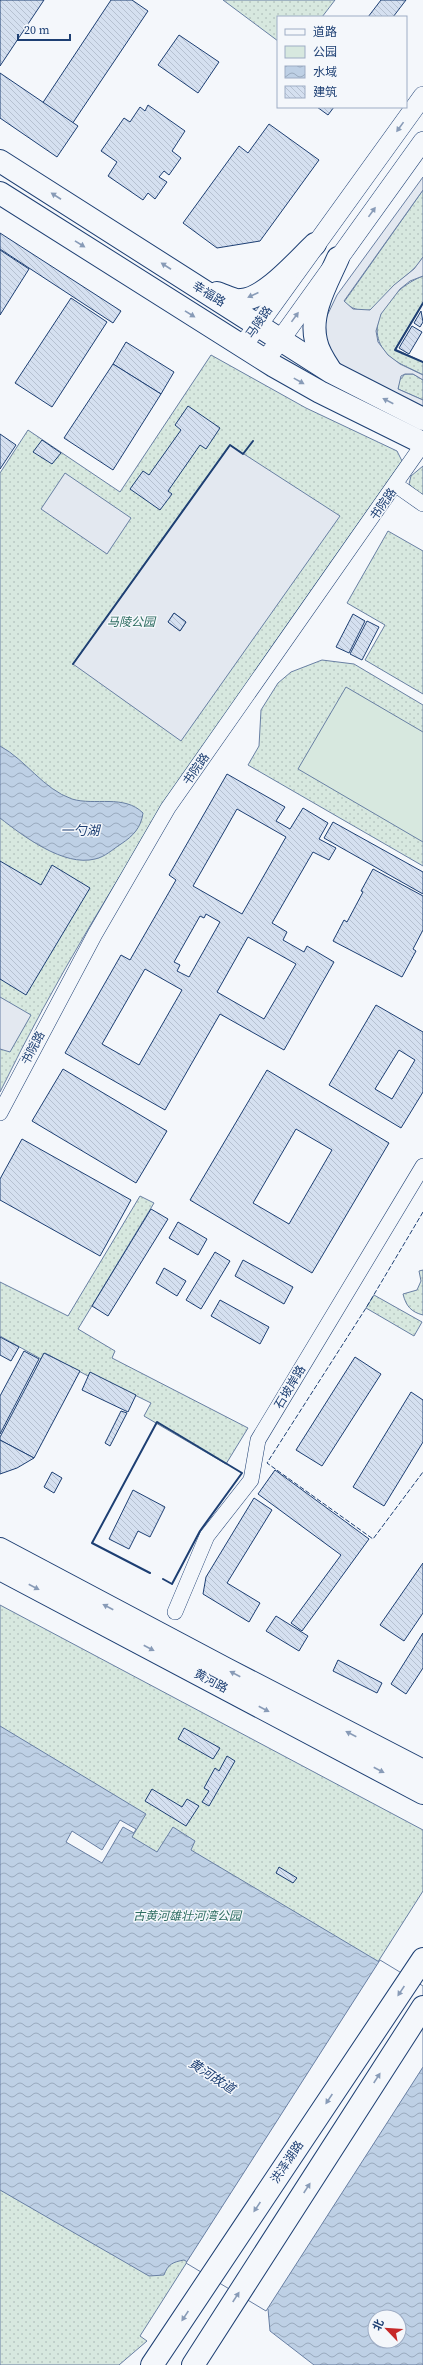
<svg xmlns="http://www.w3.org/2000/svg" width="423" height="2365" viewBox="0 0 423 2365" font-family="'Source Serif 4','Noto Sans SC',serif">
<defs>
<pattern id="green-dots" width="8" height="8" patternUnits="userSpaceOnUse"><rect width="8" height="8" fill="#d7e8df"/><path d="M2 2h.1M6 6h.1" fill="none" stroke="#b8c8c3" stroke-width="1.8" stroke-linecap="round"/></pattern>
<pattern id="water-waves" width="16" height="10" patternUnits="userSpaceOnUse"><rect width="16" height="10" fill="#bed0e5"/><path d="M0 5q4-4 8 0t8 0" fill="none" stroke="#9aaabe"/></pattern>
<pattern id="building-back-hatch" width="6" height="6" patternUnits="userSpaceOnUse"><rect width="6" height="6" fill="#d5e0f0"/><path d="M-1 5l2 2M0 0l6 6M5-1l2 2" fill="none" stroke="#b6c1d1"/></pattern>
</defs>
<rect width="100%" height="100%" fill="#f4f7fb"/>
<g fill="url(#green-dots)" stroke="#687fa3">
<path d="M223 0H335L322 17H278V41Z"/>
<path d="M423 190V257C416 270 404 276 394 286 387 293 379 308 370 310 359 312 351 308 344 302Z"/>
<path d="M423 276V303L395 349 423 362V375C411 368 396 364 386 353 361 323 394 287 423 276Z"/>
<path d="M211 355 306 408 397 451 402 461C259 666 110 867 0 1092V473L28 430 120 492Z"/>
<path d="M405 374H413L423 380V400L398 389 399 381Z"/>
<path d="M423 466V497L409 484 411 476Z"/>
<path d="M388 531 423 551V694L365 660 385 625 347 603Z"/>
<path d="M322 660 354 664 423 705V866L248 765 259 746 261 710 278 683 291 672Z"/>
<path d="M140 1196 154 1203 78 1329 115 1351 112 1358 248 1428 226 1464 144 1416 151 1403 90 1373 88 1376 45 1353 41 1359 0 1336V1282L68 1316Z"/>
<path d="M423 1270V1315C411 1312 406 1306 403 1294L417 1290 421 1281 419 1271Z"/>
<path d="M374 1295 422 1322 414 1336 366 1308Z"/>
<path d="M0 1605 423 1830V1891L140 2336 147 2341 119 2365H0Z"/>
</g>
<path fill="#d7e8df" stroke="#687fa3" d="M346 687 423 732V842L298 769Z"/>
<g fill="#e3e8f0" stroke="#687fa3" fill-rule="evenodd">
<path d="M423 177V190L344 301 353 309 370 310 394 285 414 269 423 257V276L410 281 400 289 381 314 376 331 378 342 388 355 400 364 423 375V380L413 374H405L401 376 398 389 423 400V410L352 379 328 357 325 320 337 295Z"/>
<path d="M230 445 340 516 181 741 73 664ZM174 613 186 622 180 631 168 622Z"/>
<path d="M65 473 131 518 107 554 41 509Z"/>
<path d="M0 997 31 1015 10 1052 0 1049Z"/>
</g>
<g fill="url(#water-waves)" stroke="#687fa3" fill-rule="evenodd">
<path d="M0 746C26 760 43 789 72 799 95 806 124 794 143 813 141 828 133 836 121 844 113 849 105 857 95 859 64 867 23 836 0 818Z"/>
<path d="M0 1726 146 1814 132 1837 157 1852 173 1827 195 1841 191 1850 423 1988V2365H314L270 2331 268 2309 184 2260C173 2262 168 2264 164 2275L149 2276 0 2190ZM375 2317H399V2341H375Z"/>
</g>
<g fill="#f4f7fb" stroke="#687fa3">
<path d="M120 1820 136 1829 134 1833 123 1827 102 1863 66 1842 72 1831 102 1850Z"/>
<path d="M380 1960 423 1986V2067L266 2311 186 2263Z"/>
</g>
<g fill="url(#building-back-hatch)" stroke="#1d3f73" fill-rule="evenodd">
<path d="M44 0 0 66V0Z"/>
<path d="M111 0H132L148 11 66 133 36 113Z"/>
<path d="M381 0H406L393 17H368Z"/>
<path d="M179 35 219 62 198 93 158 65Z"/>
<path d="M0 73 78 126 57 157 0 118Z"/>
<path d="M148 105 185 131 172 151 181 158 169 175 164 171 159 177 167 182 155 199 148 193 143 200 108 176 117 162 101 151 124 118 130 122 140 107 145 111Z"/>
<path d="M317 107H334L328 115Z"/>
<path d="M269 124 319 160 260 241 217 248 183 223 239 146 248 153Z"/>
<path d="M0 233 121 311 113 323 0 249Z"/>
<path d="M0 250 29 269 0 315Z"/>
<path d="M71 298 107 322 52 407 15 383Z"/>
<path d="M421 311 423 322 420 327 414 323Z"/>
<path d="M412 326 422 332 409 354 399 348Z"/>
<path d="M126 342 174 372 161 394 113 364Z"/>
<path d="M113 364 161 394 113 470 64 438Z"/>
<path d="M188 406 220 428 206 449 200 445 168 491 172 494 160 510 130 489 143 471 149 475 181 430 175 425Z"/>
<path d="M0 434 16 445 0 469Z"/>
<path d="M42 440 61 453 52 464 33 452Z"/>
<path d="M174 613 186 622 180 631 168 622Z"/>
<path d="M353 614 365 621 349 653 336 647Z"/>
<path d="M367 621 379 627 362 660 350 654Z"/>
<path d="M227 774 285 807 276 821 290 829 303 808 328 823 319 839 336 848 329 860 313 852 272 923 287 932 283 940 304 952 307 946 334 962 284 1050 220 1014 165 1110 65 1053 121 955 130 960 176 880 169 875ZM237 809 286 837 242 914 193 886ZM206 914 220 922 189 977 177 971 180 965 174 962 200 916 204 918ZM248 937 296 964 264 1019 217 992ZM145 969 182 990 139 1065 102 1044Z"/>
<path d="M333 822 423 872V894L324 838Z"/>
<path d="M0 861 41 885 52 865 90 888 26 995 0 979Z"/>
<path d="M373 869 423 896V930L413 949 416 951 402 977 333 941 344 920 347 922 363 892 361 891Z"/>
<path d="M376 1005 423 1032V1092L401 1128 329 1085ZM399 1050 415 1060 392 1099 375 1089Z"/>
<path d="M63 1069 167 1131 136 1183 32 1121Z"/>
<path d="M267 1070 389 1143 312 1273 190 1200ZM296 1129 332 1150 289 1224 253 1203Z"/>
<path d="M22 1139 131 1200 100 1256 0 1200V1179Z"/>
<path d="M151 1209 168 1219 108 1316 92 1306Z"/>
<path d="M178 1222 207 1239 198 1255 169 1238Z"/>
<path d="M215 1252 230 1261 201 1309 186 1300Z"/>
<path d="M243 1260 293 1287 284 1304 235 1276Z"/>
<path d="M164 1268 186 1281 177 1296 156 1283Z"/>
<path d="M220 1300 269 1327 260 1344 211 1316Z"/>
<path d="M0 1337 19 1347 11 1361 0 1355Z"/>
<path d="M24 1351 39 1359 0 1434V1396Z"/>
<path d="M44 1353 80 1371 34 1458 0 1440V1437Z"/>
<path d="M355 1357 381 1374 322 1466 296 1450Z"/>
<path d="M90 1372 136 1395 128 1412 82 1390Z"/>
<path d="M411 1392 423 1400V1442L384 1506 353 1487Z"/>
<path d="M121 1411 127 1413 110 1446 105 1443Z"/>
<path d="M0 1440 34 1458 17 1468 0 1474Z"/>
<path d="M275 1470 369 1539 302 1631 291 1623 341 1555 258 1494Z"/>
<path d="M52 1472 62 1478 54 1493 44 1487Z"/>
<path d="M133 1490 165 1507 150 1537 138 1531 129 1549 109 1539Z"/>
<path d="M254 1498 272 1510 227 1583 260 1603 249 1622 203 1594 206 1577Z"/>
<path d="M423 1563V1613L404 1641 380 1625Z"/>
<path d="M276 1616 308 1636 299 1651 266 1631Z"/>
<path d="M423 1633V1668L406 1694 391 1684Z"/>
<path d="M338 1660 382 1683 377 1693 333 1671Z"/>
<path d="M184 1728 220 1748 213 1759 178 1739Z"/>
<path d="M227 1756 235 1761 209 1806 202 1802 209 1791 204 1788 215 1768 219 1771Z"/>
<path d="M152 1789 182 1807 187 1799 199 1806 186 1826 145 1801Z"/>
<path d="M279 1867 297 1878 293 1883 276 1873Z"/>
</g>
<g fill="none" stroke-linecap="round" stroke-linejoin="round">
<defs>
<g id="minor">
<path d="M396 485 423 504"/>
<path d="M0 1113 95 934 168 808 423 444"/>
<path d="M175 1612 207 1536 251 1480 258 1440 423 1166"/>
</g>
<g id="tertiary">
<path d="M242 347 423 96"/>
<path d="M265 361 423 141"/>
</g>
<g id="secondary">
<path d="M0 161 331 372 423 419"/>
<path d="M0 193 274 366 320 392 423 443"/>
<path d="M217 293C224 295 234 301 241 300 265 299 298 260 315 244"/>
<path d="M331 371C325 362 318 352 316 341 309 313 327 283 338 258"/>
<path d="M0 1549 226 1669 423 1771"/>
<path d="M0 1569 423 1793"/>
</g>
<g id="primary">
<path d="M152 2365 423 1959"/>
<path d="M193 2365 423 2007"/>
</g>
</defs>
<use href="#minor" stroke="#1d3f73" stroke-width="16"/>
<use href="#tertiary" stroke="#1d3f73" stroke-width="20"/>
<use href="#secondary" stroke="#1d3f73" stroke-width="24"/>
<use href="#primary" stroke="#1d3f73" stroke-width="24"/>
<use href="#minor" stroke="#f4f7fb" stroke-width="15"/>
<use href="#tertiary" stroke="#f4f7fb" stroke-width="19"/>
<use href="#secondary" stroke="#f4f7fb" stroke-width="22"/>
<use href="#primary" stroke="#f4f7fb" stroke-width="22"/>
<path stroke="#1d3f73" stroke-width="1" stroke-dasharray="5 2" stroke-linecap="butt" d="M423 1212 366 1308 267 1463 373 1539 423 1472"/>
<g stroke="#1d3f73" stroke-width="2">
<path d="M423 303 395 350 423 362"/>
<path d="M73 664 230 445 243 454 253 441"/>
<path d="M150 1573 92 1543 157 1422 242 1473 200 1531 172 1584 163 1579"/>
</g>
</g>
<defs><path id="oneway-solid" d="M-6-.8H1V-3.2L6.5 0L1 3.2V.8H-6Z"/></defs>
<g fill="#889bb7">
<use href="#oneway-solid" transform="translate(400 127) rotate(126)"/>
<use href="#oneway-solid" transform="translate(56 196) rotate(-147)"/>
<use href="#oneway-solid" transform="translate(372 212) rotate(-54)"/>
<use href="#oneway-solid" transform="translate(80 244) rotate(32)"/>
<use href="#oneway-solid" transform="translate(166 266) rotate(-147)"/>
<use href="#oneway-solid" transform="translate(253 295) rotate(155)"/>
<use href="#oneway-solid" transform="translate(190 314) rotate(32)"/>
<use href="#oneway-solid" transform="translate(295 317) rotate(-54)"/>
<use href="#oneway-solid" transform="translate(299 381) rotate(29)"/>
<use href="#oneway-solid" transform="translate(388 401) rotate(-153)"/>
<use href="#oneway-solid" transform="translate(34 1587) rotate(28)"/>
<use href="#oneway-solid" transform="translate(108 1607) rotate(-152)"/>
<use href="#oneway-solid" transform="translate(149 1648) rotate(28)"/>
<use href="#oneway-solid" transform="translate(235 1674) rotate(-152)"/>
<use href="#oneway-solid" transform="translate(264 1709) rotate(28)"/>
<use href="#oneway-solid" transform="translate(351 1734) rotate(-153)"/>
<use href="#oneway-solid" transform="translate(379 1770) rotate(28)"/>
<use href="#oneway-solid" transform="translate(401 1991) rotate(124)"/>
<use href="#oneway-solid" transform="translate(377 2078) rotate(-57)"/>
<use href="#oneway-solid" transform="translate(329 2099) rotate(124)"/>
<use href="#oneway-solid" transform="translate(307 2188) rotate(-57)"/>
<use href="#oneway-solid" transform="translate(257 2207) rotate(124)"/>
<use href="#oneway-solid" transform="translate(236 2297) rotate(-57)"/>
<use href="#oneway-solid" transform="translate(185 2316) rotate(124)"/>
</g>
<g text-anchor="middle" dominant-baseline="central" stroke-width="3" stroke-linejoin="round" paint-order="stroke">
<g font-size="12" fill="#1d3f73" stroke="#f4f7fb">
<text transform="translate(209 294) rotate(32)">幸福路</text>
<text transform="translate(259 322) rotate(-55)">马陵路</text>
<text transform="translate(383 504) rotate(-55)">书院路</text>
<text transform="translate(196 769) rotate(-55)">书院路</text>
<text transform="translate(33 1048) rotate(-62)">书院路</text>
<text transform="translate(290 1387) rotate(-59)">石坡岸路</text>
<text transform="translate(211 1681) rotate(28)">黄河路</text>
<text transform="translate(287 2162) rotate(-56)">洪泽湖路</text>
</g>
<g font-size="12" font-style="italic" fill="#2c6c60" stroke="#f4f7fb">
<text x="131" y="622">马陵公园</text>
<text x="187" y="1916">古黄河雄壮河湾公园</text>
</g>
<g font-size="13" font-style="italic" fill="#1d3f73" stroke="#f4f7fb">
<text x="80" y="830">一勺湖</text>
<text transform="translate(212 2076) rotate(33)">黄河故道</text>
</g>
</g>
<rect x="277" y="16" width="130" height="92" fill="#f4f7fb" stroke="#9eadc5"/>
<rect x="285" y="29" width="20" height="6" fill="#f4f7fb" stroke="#9eadc5"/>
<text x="313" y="36" font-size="12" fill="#1d3f73">道路</text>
<rect x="285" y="46" width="20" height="12" fill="#d7e8df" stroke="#9eadc5"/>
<text x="313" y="56" font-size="12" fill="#1d3f73">公园</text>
<rect x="285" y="66" width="20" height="12" fill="url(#water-waves)" stroke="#9eadc5"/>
<text x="313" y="76" font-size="12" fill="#1d3f73">水域</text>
<rect x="285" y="86" width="20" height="12" fill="url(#building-back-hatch)" stroke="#9eadc5"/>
<text x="313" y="96" font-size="12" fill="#1d3f73">建筑</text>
<g transform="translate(387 2329) rotate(295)"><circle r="19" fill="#f4f7fb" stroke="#9eadc5"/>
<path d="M0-3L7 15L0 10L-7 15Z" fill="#c62828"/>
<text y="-6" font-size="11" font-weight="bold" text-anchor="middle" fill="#1d3f73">北</text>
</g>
<path d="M18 34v6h52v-6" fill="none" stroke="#1d3f73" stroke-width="2"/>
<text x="24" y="34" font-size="12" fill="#1d3f73" stroke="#f4f7fb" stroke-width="3" paint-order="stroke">20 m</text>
</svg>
